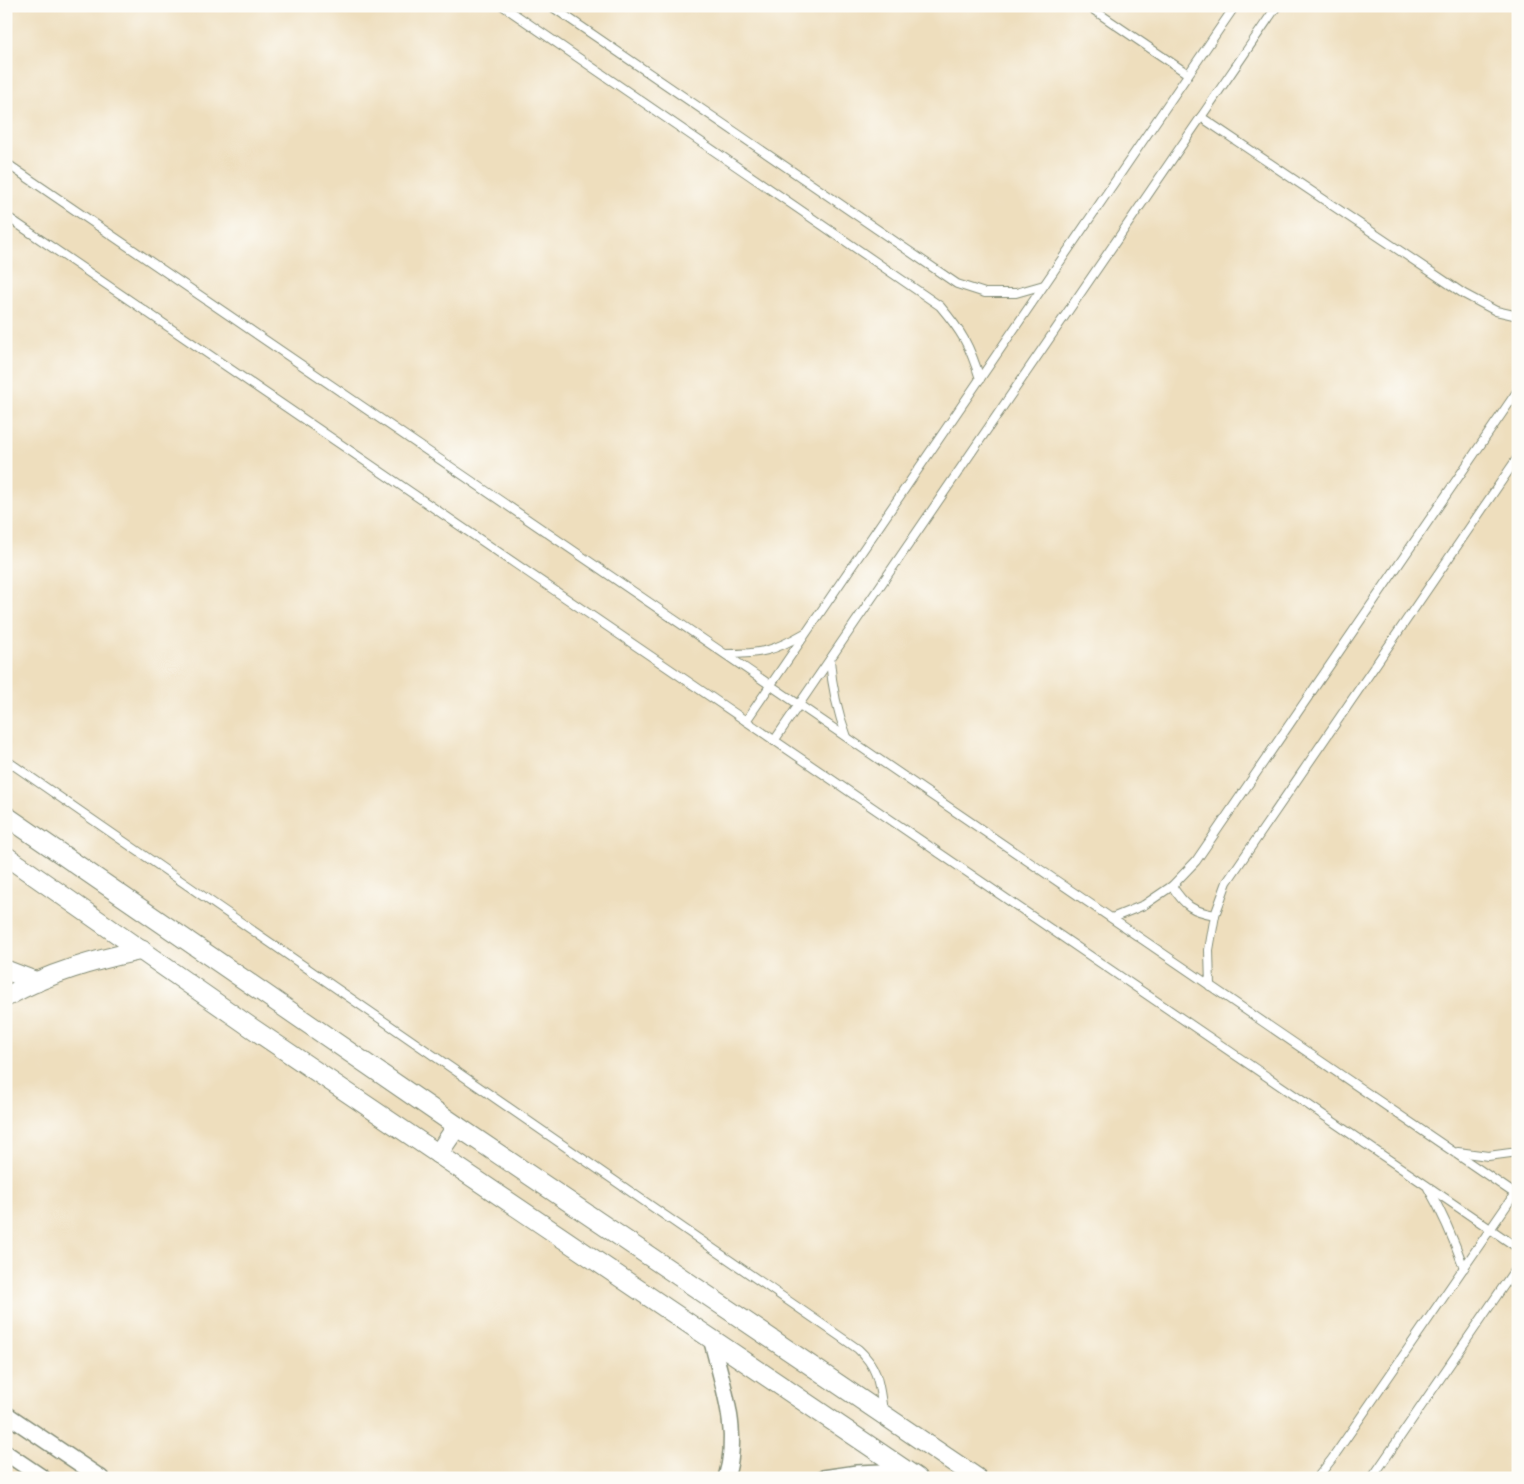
<svg xmlns="http://www.w3.org/2000/svg" width="1524" height="1484" viewBox="0 0 1524 1484" font-family="'Playpen Sans',sans-serif">
<rect width="100%" height="100%" fill="#fdfcf7"/>
<filter id="ink" filterUnits="userSpaceOnUse"><feTurbulence type="fractalNoise" baseFrequency=".02" numOctaves="2"/><feDisplacementMap in="SourceGraphic" scale="10" xChannelSelector="R" yChannelSelector="G"/><feConvolveMatrix kernelMatrix="1 2 1 2 8 2 1 2 1" color-interpolation-filters="sRGB"/></filter>
<filter id="wash" filterUnits="userSpaceOnUse"><feTurbulence type="fractalNoise" baseFrequency=".0096" numOctaves="4" result="noise"/><feDisplacementMap in="SourceGraphic" scale="20" xChannelSelector="R" yChannelSelector="G"/><feGaussianBlur stdDeviation="1.12" result="paint"/><feColorMatrix in="noise" values="0 0 0 0 0 0 0 0 0 0 0 0 0 0 0 0 0 1.4 0 .05"/><feComposite in="paint" operator="in"/></filter>
<g filter="url(#wash)">
<rect width="100%" height="100%" fill="#eedebd"/>
</g>
<g filter="url(#ink)">
<g fill="none" stroke-linecap="round" stroke-linejoin="round">
<defs>
<g id="service">
<path d="M503 6 940 306C962 332 970 346 980 379"/>
<path d="M551 6 957 284 985 293H1016L1044 285"/>
<path d="M1088 6 1188 74"/>
<path d="M1201 117 1464 294 1496 311 1518 316"/>
<path d="M6 163 1518 1196"/>
<path d="M6 216 1518 1248"/>
<path d="M726 654C761 654 774 651 805 633"/>
<path d="M830 660C832 688 837 711 847 737"/>
<path d="M746 721 1235 6"/>
<path d="M774 741 1277 6"/>
<path d="M6 760 858 1349C879 1368 879 1385 883 1411"/>
<path d="M1172 886C1185 906 1192 911 1215 915"/>
<path d="M1112 918 1144 905 1172 886 1196 861 1518 390"/>
<path d="M1210 986 1209 950 1215 915 1227 882 1518 457"/>
<path d="M1458 1152 1488 1156 1518 1152"/>
<path d="M1428 1188C1443 1214 1454 1240 1464 1268"/>
<path d="M1317 1478 1332 1459 1518 1189"/>
<path d="M1372 1478 1518 1265"/>
</g>
<g id="minor">
<path d="M711 1338C722 1384 741 1431 726 1478"/>
<path d="M6 1414 101 1478"/>
<path d="M6 1453 43 1478"/>
<path d="M823 1478 857 1473 906 1471"/>
</g>
<g id="tertiary">
<path d="M6 816 457 1126 977 1478"/>
<path d="M6 856 252 1028 917 1478"/>
<path d="M6 970 37 982"/>
<path d="M6 997C48 973 95 960 142 950"/>
<path d="M438 1154 457 1126"/>
</g>
</defs>
<use href="#service" stroke="#868e78" stroke-width="10"/>
<use href="#minor" stroke="#868e78" stroke-width="18"/>
<use href="#tertiary" stroke="#868e78" stroke-width="21"/>
<use href="#service" stroke="#fff" stroke-width="8"/>
<use href="#minor" stroke="#fff" stroke-width="15"/>
<use href="#tertiary" stroke="#fff" stroke-width="19"/>
</g>
</g>
<rect width="1524" height="1484" fill="none" stroke="#fdfcf7" stroke-width="25"/>
</svg>
